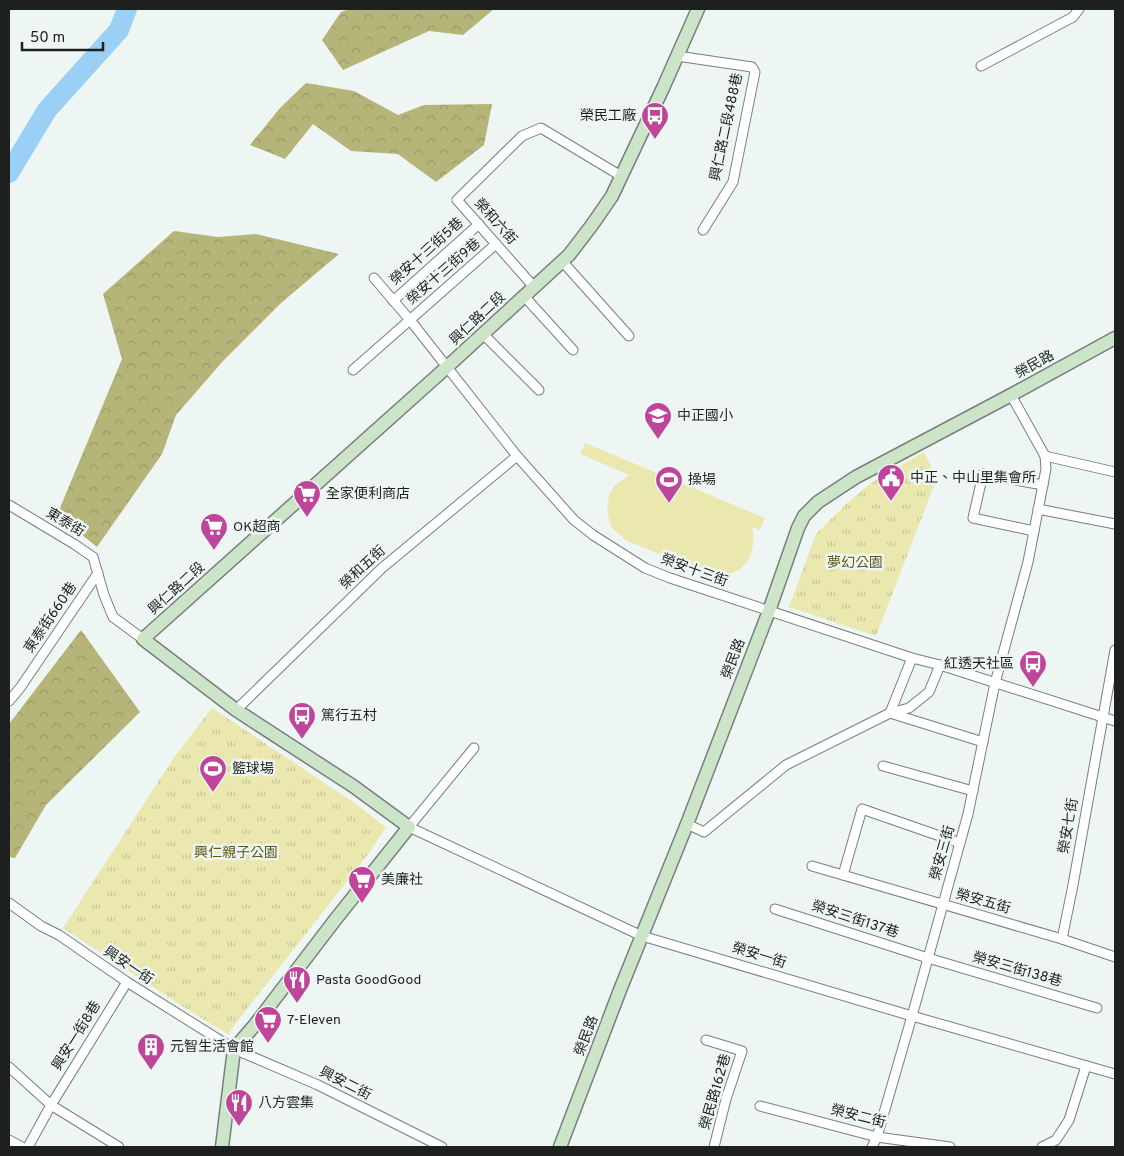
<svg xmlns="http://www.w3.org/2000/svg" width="1124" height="1156" viewBox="0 0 1124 1156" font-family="Overpass,'Noto Sans TC',sans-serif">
<defs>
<pattern id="forest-crowns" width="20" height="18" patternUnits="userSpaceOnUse" patternTransform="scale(1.25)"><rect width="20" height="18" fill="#b5b479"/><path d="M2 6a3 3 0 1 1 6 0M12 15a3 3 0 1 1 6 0" fill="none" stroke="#9b9a68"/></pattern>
<pattern id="park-tufts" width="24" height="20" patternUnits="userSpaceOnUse" patternTransform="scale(1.25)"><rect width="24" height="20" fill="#eae8af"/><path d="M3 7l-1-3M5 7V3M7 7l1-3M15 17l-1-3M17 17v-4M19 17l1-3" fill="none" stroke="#c8c796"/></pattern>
</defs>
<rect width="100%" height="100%" fill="#eef6f4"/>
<path fill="#eae8af" d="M585 443 765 518 760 530 752 527C758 556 744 576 714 576L627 541 611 527 607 511 609 496 614 486 629 475 580 454Z"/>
<g fill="url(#forest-crowns)">
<path d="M350 9H494L463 35 429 31 343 70 322 40 341 12Z"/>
<path d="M306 83 354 91 398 115 424 105 492 104 484 145 436 182 398 154 351 151 313 124 285 159 250 145 280 108Z"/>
<path d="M174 231 218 237 256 234 339 254 281 303 223 361 176 415 162 454 97 547 57 515 122 359 103 294Z"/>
<path d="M81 630 140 712 46 805 15 858 9 857V724Z"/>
</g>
<g fill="url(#park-tufts)">
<path d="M924 452 937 478 876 636 789 607 816 534 845 505 871 483Z"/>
<path d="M212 708 353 802 386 827 369 853 232 1028 229 1035 182 1006 63 928 175 756Z"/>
</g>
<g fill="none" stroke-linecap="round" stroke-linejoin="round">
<path stroke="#9acff6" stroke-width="20" d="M9 173 47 110 119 30 127 9"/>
<defs>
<g id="street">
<path d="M677 56 752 67 755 72 733 182 703 230"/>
<path d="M981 66 1073 17 1079 9"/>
<path d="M562 261 629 336"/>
<path d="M374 278 410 320 517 456 574 520 593 535 645 568 670 578 912 658 940 665 1115 721"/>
<path d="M534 287 457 200 522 136 541 128 621 176"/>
<path d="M524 296 573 350"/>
<path d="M393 301 479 224"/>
<path d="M483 334 539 390"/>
<path d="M353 370 496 244"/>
<path d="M1045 456 1115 472"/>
<path d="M9 505 74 544 93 557 104 595 113 617 143 639"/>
<path d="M1038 509 1115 524"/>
<path d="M1034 531 973 518 983 474 1043 485"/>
<path d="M9 701 20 688 98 573"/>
<path d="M236 710 382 568 517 456"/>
<path d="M890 713 983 742"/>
<path d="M890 713 912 658"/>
<path d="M474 748 409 827 642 936 912 1016 1115 1074"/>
<path d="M883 766 973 791"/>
<path d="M687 824 704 832 786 765 890 713 909 708 929 692 940 665"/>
<path d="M812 866 1062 939 1115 957"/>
<path d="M843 875 862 809 960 843"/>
<path d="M9 903 41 926 59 935 127 982 234 1049 318 1085 442 1147"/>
<path d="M775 909 928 958 1097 1008"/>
<path d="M1062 939 1073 885 1115 650"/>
<path d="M706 1040 742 1051 726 1099 714 1147"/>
<path d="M9 1067 51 1105 119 1147"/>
<path d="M760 1106 877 1137 950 1147"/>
<path d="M9 1140 22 1147"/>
<path d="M28 1147 51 1105 127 982"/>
<path d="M872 1147 877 1137 912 1016 968 814 995 683 1028 562 1046 469 1045 456 1011 395"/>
<path d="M1042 1147 1056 1140 1069 1120 1086 1066"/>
</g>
<g id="secondary">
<path d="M222 1147 234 1049 254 1026 335 920 409 827 353 786 236 710 143 639 447 367 569 255 592 225 612 196 663 88 698 9"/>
<path d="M560 1147 620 990 687 824 769 611 798 528 804 516 818 502 856 477 1011 395 1115 338"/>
</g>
</defs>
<use href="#street" stroke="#787f7d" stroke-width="11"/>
<use href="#secondary" stroke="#787f7d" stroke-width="15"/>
<use href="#street" stroke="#fff" stroke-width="9"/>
<use href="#secondary" stroke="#cce4c8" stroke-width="12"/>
</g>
<defs>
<symbol id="bus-pin" viewBox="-11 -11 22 30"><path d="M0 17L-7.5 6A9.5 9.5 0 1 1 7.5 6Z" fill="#be4599" stroke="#eef6f4"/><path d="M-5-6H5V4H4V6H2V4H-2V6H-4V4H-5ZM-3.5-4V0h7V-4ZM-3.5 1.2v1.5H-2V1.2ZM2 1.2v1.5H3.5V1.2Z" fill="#fff"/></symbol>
<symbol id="school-pin" viewBox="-11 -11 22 30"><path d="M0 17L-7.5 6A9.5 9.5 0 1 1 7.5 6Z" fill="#be4599" stroke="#eef6f4"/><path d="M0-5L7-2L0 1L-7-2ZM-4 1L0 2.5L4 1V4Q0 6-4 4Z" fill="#fff"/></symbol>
<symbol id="civic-pin" viewBox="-11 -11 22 30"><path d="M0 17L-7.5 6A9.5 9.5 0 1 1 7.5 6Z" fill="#be4599" stroke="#eef6f4"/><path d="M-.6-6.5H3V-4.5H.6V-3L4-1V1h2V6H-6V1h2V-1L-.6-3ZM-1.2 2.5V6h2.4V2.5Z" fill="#fff"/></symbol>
<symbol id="stadium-pin" viewBox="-11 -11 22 30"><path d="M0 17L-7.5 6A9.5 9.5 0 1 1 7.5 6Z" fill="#be4599" stroke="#eef6f4"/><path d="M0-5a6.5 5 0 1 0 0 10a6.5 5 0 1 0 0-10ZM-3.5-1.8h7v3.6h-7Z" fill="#fff"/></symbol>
<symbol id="supermarket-pin" viewBox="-11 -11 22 30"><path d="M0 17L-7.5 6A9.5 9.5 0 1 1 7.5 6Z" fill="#be4599" stroke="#eef6f4"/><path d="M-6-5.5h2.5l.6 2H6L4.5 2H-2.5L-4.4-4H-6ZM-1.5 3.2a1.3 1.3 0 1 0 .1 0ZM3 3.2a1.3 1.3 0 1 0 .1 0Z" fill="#fff"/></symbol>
<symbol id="restaurant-pin" viewBox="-11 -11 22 30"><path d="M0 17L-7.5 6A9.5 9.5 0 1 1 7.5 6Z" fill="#be4599" stroke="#eef6f4"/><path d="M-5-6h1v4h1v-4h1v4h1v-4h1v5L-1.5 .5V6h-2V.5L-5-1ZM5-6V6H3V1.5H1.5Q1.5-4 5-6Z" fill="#fff"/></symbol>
<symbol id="building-pin" viewBox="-11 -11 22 30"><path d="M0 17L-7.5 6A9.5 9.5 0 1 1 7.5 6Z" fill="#be4599" stroke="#eef6f4"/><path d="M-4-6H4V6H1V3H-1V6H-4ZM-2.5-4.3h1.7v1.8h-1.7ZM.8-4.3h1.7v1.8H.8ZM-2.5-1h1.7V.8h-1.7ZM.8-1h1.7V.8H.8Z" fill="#fff"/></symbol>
</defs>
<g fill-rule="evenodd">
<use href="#bus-pin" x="639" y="100" width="32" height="43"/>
<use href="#school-pin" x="642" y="400" width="32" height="43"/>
<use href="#civic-pin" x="875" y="462" width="32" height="43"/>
<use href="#stadium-pin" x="653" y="464" width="32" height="43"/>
<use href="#supermarket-pin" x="291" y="478" width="32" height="43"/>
<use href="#supermarket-pin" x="198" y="511" width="32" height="43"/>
<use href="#bus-pin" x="1017" y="648" width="32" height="43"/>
<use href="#bus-pin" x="286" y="700" width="32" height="43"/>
<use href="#stadium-pin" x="197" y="753" width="32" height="43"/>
<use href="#supermarket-pin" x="346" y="864" width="32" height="43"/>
<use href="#restaurant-pin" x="281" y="964" width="32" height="43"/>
<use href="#supermarket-pin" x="252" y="1004" width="32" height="43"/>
<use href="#building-pin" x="135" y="1031" width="32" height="43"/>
<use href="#restaurant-pin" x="223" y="1087" width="32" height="43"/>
</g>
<g text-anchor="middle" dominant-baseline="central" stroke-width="5" stroke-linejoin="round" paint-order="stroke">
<g font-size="14" fill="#1d201f" stroke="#eef6f4" text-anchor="start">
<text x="636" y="116" text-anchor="end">榮民工廠</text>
<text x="677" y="416">中正國小</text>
<text x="910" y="478">中正、中山里集會所</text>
<text x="688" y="480">操場</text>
<text x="326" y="494">全家便利商店</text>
<text x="233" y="527">OK超商</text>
<text x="1014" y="664" text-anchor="end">紅透天社區</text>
<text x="321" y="716">篤行五村</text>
<text x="232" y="769">籃球場</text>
<text x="381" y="880">美廉社</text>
<text x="316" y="980">Pasta GoodGood</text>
<text x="287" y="1020">7-Eleven</text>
<text x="170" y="1047">元智生活會館</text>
<text x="258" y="1103">八方雲集</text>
</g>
<g font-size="14" fill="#1d201f" stroke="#eef6f4">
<text transform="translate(727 127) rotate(-78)">興仁路二段488巷</text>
<text transform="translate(495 222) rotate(48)">榮和六街</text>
<text transform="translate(427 252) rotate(-42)">榮安十三街5巷</text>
<text transform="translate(444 272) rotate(-41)">榮安十三街9巷</text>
<text transform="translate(478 319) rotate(-43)">興仁路二段</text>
<text transform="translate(1035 365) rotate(-29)">榮民路</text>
<text transform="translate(65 523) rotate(31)">東泰街</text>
<text transform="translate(363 568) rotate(-43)">榮和五街</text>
<text transform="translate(694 571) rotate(20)">榮安十三街</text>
<text transform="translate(177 589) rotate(-42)">興仁路二段</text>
<text transform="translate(51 618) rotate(-56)">東泰街660巷</text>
<text transform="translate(734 659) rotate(-69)">榮民路</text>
<text transform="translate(1069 826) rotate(-80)">榮安七街</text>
<text transform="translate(943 853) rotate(-74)">榮安三街</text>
<text transform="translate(983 902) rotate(16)">榮安五街</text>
<text transform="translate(855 920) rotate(18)">榮安三街137巷</text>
<text transform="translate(759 956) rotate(17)">榮安一街</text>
<text transform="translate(128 966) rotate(34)">興安一街</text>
<text transform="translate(1017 970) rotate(16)">榮安三街138巷</text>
<text transform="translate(77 1036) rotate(-58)">興安一街8巷</text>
<text transform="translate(587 1036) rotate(-69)">榮民路</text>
<text transform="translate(345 1084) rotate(27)">興安二街</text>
<text transform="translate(716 1092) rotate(-74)">榮民路162巷</text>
<text transform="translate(858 1117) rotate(14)">榮安二街</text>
</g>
<g font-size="14" fill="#5c5915" stroke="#eef6f4">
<text x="855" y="563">夢幻公園</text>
<text x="236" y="853">興仁親子公園</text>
</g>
</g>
<rect width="1124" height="1156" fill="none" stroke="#1d201f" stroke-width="20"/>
<path d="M22 42v8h81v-8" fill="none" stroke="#1d201f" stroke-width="2.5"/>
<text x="30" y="42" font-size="15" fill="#1d201f" stroke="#eef6f4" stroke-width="4" paint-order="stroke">50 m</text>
</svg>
